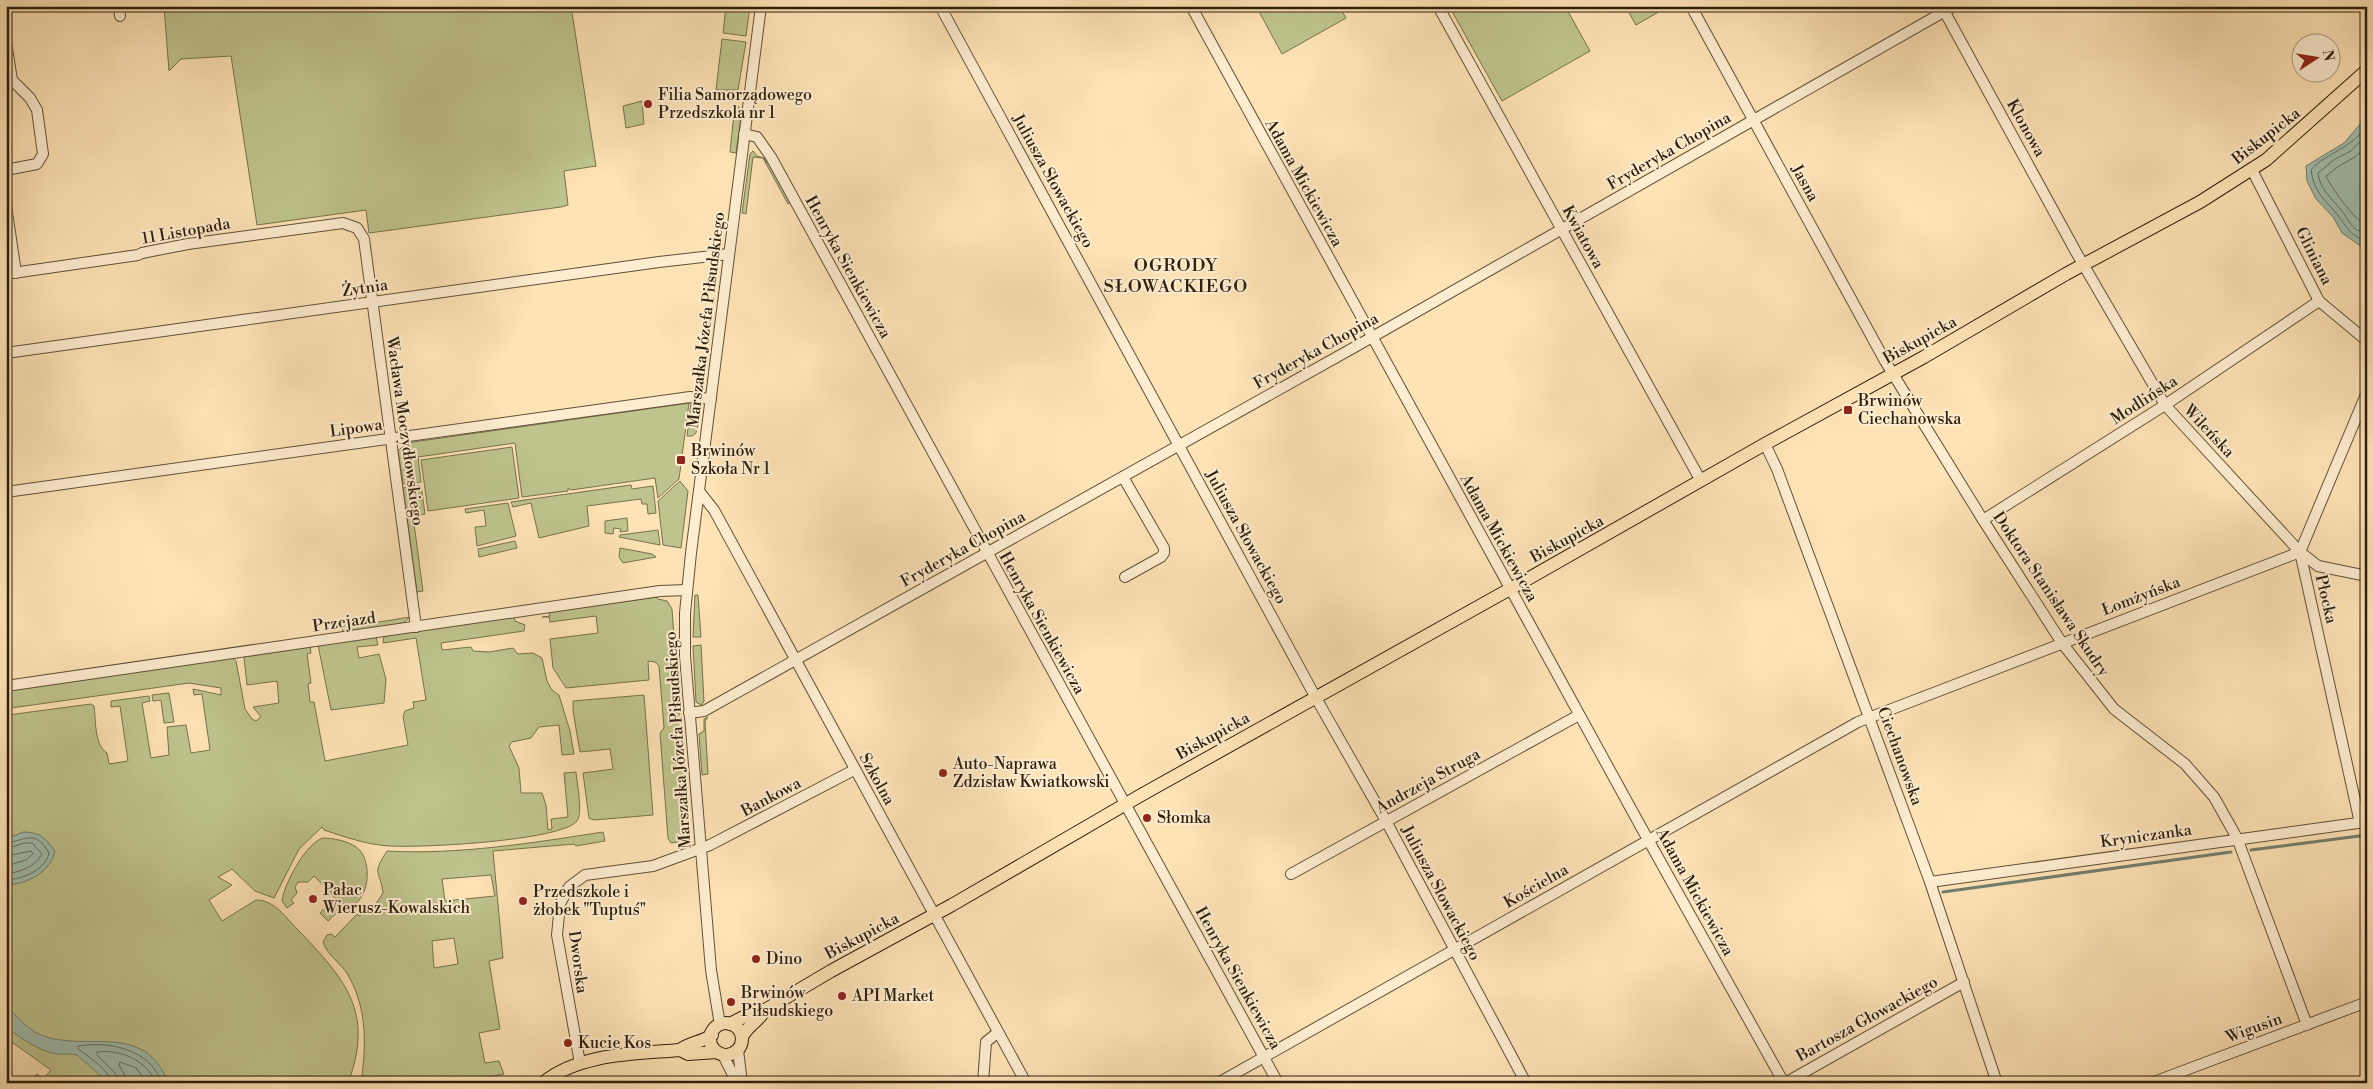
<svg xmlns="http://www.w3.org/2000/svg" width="2373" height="1089" viewBox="0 0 2373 1089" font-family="'Libre Bodoni',serif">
<rect width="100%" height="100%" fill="#fee3b6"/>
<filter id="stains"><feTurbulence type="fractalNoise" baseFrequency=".004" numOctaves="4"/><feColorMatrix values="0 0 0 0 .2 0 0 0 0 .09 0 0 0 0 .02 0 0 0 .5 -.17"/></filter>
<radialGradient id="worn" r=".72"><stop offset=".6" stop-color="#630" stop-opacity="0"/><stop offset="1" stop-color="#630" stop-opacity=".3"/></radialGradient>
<g fill="#bfc48e" stroke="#76724d" fill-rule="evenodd">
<path d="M164 6H571L596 166 564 171 568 205 561 207 369 233 366 210 257 225 231 56 181 59 169 71Z"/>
<path d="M726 6H750L746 36 723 33Z"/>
<path d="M1256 6H1339L1346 18 1282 54Z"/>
<path d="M1449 6H1565L1590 51 1502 101Z"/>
<path d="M1625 6H1669L1636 25Z"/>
<path d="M722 39 746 42 738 90H716Z"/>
<path d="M642 101 644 124 626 128 623 106Z"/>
<path d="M735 104 742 110 736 153 730 152Z"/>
<path d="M753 151 757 156 764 158 767 163 769 162 791 202 788 204 763 158 753 157 746 214 742 213 750 154Z"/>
<path d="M689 403 682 456 677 455 676 463 681 464 679 479 658 498 655 478 571 490 568 488V491L522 497 515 443 418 457 421 482 403 484 398 451 406 443Z"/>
<path d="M691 403 697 406 699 412 696 433 692 436H687Z"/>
<path d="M512 447 519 498 428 511 421 460Z"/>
<path d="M680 481 688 491 681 548 663 545 658 501Z"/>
<path d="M421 485 425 514 413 516 423 591 417 592 403 488Z"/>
<path d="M631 485 632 489 653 486 656 513 648 514 647 504H642L641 499 587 506 589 526 539 538 531 503 513 507 511 502Z"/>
<path d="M508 503 516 536 477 546 475 527 486 526 484 510 466 513 465 509Z"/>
<path d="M627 518 628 531 620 532 621 529 614 528 613 534 605 533V521Z"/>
<path d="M658 530 660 545 619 537 620 535Z"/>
<path d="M515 541 517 548 479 557 478 549Z"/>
<path d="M620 548 652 554 656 557 623 563 619 557Z"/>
<path d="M695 595H698L701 637H693Z"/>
<path d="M657 597 658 599 667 601 672 609 689 840 671 843 668 838 667 825 660 733 664 728 659 666 655 662 648 661 649 680 566 688 553 668 550 639 598 633 596 616 550 622 549 617H542L550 616 549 612Z"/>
<path d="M410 617 402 624 343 632 342 628Z"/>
<path d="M514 617 515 621 525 625 524 631 441 643 442 650 471 647 473 651 489 652 513 648 518 654 533 653 542 658 547 681 552 690 559 695 570 731 574 754 562 755 559 725 539 727 531 738 512 742 509 746 519 768 521 793H542L546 805 548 830 552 829 551 819 568 817 564 773 576 772C577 783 583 813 577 821 561 841 420 848 390 846 368 845 345 837 324 830L322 827 299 849 274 898 255 891 232 869 218 877 232 885 209 900 222 921 256 900C275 900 286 918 298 930 345 979 375 1012 348 1083H33L32 1079 37 1074 43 1079 51 1070 6 1038V722L8 721V715L91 704 94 706C96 720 94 745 107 753L109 764 128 761 120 706 111 707V701L149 696 150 701 142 703 151 758 169 755 167 727 186 725 191 753 210 750 202 694 194 695 193 689 221 695V688L189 683 11 708 6 704V691L232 658 236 661 245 709 252 719 256 721 261 717 253 707 279 703 277 681 247 685 244 657 310 647 311 653 307 654 311 683 308 684 310 702H314L325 761 408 745 403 716 405 711 414 708 413 702 426 700 416 638 383 643 384 636Z"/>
<path d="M376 637 378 645 357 647 359 658 379 654 386 679 384 703 331 710 318 645Z"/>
<path d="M701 645 704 702 701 705 696 702 693 646Z"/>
<path d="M169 693 174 722 164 723 161 700 153 701 152 695Z"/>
<path d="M644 695 653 815 594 820 589 818 583 773 613 769 610 749 580 752 573 711V701Z"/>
<path d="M708 717 705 721 708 774 702 775 699 734 704 731V719Z"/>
<path d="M603 832 605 841 576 846 574 844 493 851 503 958 489 961 500 1029 479 1033 485 1063 499 1061 504 1074 457 1083H361C366 1046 368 1010 348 975 341 963 327 955 323 942L327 935 331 934 335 937 357 914 359 916 375 905 383 893C380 869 371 876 387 851 458 855 532 843 603 832ZM491 875 495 896 445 901 442 879ZM454 938 458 964 434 968 432 941Z"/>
<path d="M323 838C332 838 348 841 356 847 370 856 370 885 361 897 357 905 353 904 345 906 339 907 334 917 328 921L320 913 335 898 327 887 331 883 328 881 323 885 314 876 308 882H298L295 887 297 893 291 900 294 903 287 908 282 901C284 884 306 843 323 838Z"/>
</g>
<g fill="#a0beb0" stroke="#727e6e">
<path d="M2367 104V243L2359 245 2342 233 2333 217 2316 199 2307 181 2306 166 2344 143 2361 123 2363 107Z"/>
<path d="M23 832C40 832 45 838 55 851 50 873 27 884 6 885V839Z"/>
<path d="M6 1005C16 1016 27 1029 41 1035 86 1053 145 1020 168 1083H109L77 1055C70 1053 64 1055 57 1054 38 1051 21 1038 6 1027Z"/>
</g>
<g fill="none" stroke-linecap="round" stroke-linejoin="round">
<g stroke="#666e5e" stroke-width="1">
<path d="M2367 119C2364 145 2325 152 2311 170 2314 191 2323 198 2336 213 2346 225 2346 230 2360 239H2367"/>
<path d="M2367 134 2351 151 2335 159 2318 173C2320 190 2331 197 2341 210 2349 219 2352 233 2367 232"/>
<path d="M2367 145 2355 157 2339 166 2326 176C2330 186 2357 224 2367 225"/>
<path d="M6 843C27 840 35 829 49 853 45 871 22 879 6 880"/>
<path d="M6 849 24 843H32L42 854C35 867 20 872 6 874"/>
<path d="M6 856 31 851 33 854 26 860 6 866"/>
<path d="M112 1083C111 1072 87 1055 78 1049V1046C110 1041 150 1049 162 1083"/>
<path d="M118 1083 116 1074 97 1055V1052C120 1049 147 1060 156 1083"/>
<path d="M126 1083 124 1074 119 1065 120 1062 136 1068 148 1083"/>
</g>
<g stroke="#727e6e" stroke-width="3">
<path d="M2251 850 2367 835"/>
<path d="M1943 892 2231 852"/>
</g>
<defs>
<g id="minor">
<path d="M119 6 120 16"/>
<path d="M940 6 1316 698 1386 821 1526 1083"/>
<path d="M1191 6 1641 827 1784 1083"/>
<path d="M1438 6 1701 481"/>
<path d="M1691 6 1885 361 1983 520 2062 643 2114 709 2185 764 2214 797 2237 838 2307 1025"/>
<path d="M6 7 10 6"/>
<path d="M1942 7 2076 252 2165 405 2300 552 2318 566 2367 576"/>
<path d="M6 42 12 80 30 98 37 110 43 154 37 164 6 170"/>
<path d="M744 134 757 137 771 157 1278 1083"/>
<path d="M2252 170 2319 301 2367 341"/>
<path d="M6 205 16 273"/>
<path d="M6 274 138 255 142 253 188 244 343 223 357 228 364 239 416 627"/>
<path d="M6 353 659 262 729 254"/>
<path d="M1765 444 1777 469 1930 882 1997 1083"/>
<path d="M1123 477 1164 548V553L1161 557 1125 577"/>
<path d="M699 491 714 510 1026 1083"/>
<path d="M6 492 690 397 711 399"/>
<path d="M1983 520 2165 405 2319 301"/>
<path d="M6 686 660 591 687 590"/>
<path d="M689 713 704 711 1353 348 1954 6"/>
<path d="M2360 823 2300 552 2367 392"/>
<path d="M1291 874 1579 715"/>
<path d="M1930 882 2365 822"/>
<path d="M720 1025 711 970 685 656V613L691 553 761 6"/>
<path d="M738 1050 742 1083"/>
<path d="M723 1055 737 1083"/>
<path d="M580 1063 557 935 560 904 569 887 585 875 653 866 710 845 854 770"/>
<path d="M983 1083 986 1042 997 1033"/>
<path d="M1218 1083 1858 722 2300 552"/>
<path d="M1785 1083 1964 982"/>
<path d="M2151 1083 2367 1002"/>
</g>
<g id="major">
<circle cx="726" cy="1039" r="16"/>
<path d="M730 1024 757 1010H765"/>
<path d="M742 1037C748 1025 759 1021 765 1010L831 971 952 905 1143 794 1510 589 1765 444 1924 357 2066 274 2200 202 2266 160 2367 70"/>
<path d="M680 1050C690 1042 701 1043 712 1035"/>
<path d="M543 1083C579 1053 635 1054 680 1050L688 1054 717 1052"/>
</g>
</defs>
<use href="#minor" stroke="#615036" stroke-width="12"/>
<use href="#major" stroke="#2d1f0c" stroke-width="14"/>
<use href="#minor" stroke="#feedd0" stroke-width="10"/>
<use href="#major" stroke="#fee3b6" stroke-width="12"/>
</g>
<g fill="#8f2418" stroke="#feedd0" stroke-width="2">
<circle cx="648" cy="104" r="5"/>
<rect x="1843" y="405" width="10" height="10" rx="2.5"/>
<rect x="676" y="455" width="10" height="10" rx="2.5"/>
<circle cx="943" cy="773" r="5"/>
<circle cx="1147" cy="818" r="5"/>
<circle cx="313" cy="899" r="5"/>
<circle cx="523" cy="901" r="5"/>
<circle cx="756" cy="959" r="5"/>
<circle cx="842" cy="996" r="5"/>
<circle cx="731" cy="1002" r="5"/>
<circle cx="568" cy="1043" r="5"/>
</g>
<g text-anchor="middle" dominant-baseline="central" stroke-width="4" stroke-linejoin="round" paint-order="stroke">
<g font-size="16" fill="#2d1f0c" stroke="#feedd0" text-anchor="start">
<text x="658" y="95">Filia Samorządowego<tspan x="658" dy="18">Przedszkola nr 1</tspan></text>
<text x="1858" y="401">Brwinów<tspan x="1858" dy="18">Ciechanowska</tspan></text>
<text x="691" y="451">Brwinów<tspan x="691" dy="18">Szkoła Nr 1</tspan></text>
<text x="953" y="764">Auto-Naprawa<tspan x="953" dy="18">Zdzisław Kwiatkowski</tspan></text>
<text x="1157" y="818">Słomka</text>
<text x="323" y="890">Pałac<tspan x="323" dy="18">Wierusz-Kowalskich</tspan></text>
<text x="533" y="892">Przedszkole i<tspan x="533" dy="18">żłobek "Tuptuś"</tspan></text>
<text x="766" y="959">Dino</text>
<text x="741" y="993">Brwinów<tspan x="741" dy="18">Piłsudskiego</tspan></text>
<text x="852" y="996">API Market</text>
<text x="578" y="1043">Kucie Kos</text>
</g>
<g font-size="16" fill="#2d1f0c" stroke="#feedd0">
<text transform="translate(2026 128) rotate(61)">Klonowa</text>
<text transform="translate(2266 136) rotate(-38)">Biskupicka</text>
<text transform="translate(1669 151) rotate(-30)">Fryderyka Chopina</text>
<text transform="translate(1053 181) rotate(61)">Juliusza Słowackiego</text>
<text transform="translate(1304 183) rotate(61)">Adama Mickiewicza</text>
<text transform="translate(1805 183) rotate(61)">Jasna</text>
<text transform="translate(186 231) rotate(-10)">11 Listopada</text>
<text transform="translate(1583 237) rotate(61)">Kwiatowa</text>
<text transform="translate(2314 256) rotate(63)">Gliniana</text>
<text transform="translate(848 267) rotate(61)">Henryka Sienkiewicza</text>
<text transform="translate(365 288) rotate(-8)">Żytnia</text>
<text transform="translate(706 320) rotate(-83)">Marszałka Józefa Piłsudskiego</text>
<text transform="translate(1920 340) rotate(-29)">Biskupicka</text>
<text transform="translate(1316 351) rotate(-29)">Fryderyka Chopina</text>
<text transform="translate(2144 400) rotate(-33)">Modlińska</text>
<text transform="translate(356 428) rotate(-8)">Lipowa</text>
<text transform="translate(405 431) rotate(82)">Wacława Moczydłowskiego</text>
<text transform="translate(2209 431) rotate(47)">Wileńska</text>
<text transform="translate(1246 537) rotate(61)">Juliusza Słowackiego</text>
<text transform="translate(1499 538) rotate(61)">Adama Mickiewicza</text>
<text transform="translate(1567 539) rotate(-29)">Biskupicka</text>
<text transform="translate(963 549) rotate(-29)">Fryderyka Chopina</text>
<text transform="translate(2051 594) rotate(56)">Doktora Stanisława Skudry</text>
<text transform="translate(2141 596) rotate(-21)">Łomżyńska</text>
<text transform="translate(2326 599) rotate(77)">Płocka</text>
<text transform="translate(344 622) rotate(-8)">Przejazd</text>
<text transform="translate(1042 623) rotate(61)">Henryka Sienkiewicza</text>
<text transform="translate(1213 736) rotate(-29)">Biskupicka</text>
<text transform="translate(678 740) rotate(-94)">Marszałka Józefa Piłsudskiego</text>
<text transform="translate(1900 756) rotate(70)">Ciechanowska</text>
<text transform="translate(877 779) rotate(61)">Szkolna</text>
<text transform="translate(1428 781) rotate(-29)">Andrzeja Struga</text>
<text transform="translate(771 797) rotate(-28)">Bankowa</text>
<text transform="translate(2146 836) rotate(-8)">Kryniczanka</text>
<text transform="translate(1536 886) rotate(-30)">Kościelna</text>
<text transform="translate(1695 892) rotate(61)">Adama Mickiewicza</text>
<text transform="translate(1441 893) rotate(62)">Juliusza Słowackiego</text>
<text transform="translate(862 936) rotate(-28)">Biskupicka</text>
<text transform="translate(578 962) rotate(82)">Dworska</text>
<text transform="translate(1238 978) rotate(61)">Henryka Sienkiewicza</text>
<text transform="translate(1867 1019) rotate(-29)">Bartosza Głowackiego</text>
<text transform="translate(2254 1028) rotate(-20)">Wigusin</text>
</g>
<g font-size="18" letter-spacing="1" fill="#2d1f0c" stroke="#feedd0">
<text x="1176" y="265">OGRODY<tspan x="1176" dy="21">SŁOWACKIEGO</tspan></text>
</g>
</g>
<rect width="2373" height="1089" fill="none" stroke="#fee3b6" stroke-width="25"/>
<rect x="8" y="8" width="2358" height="1074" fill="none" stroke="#2d1f0c" stroke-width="2.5"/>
<rect x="12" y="12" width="2348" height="1064" fill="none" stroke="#2d1f0c"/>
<g transform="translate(2316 58) rotate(78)"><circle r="24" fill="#feedd0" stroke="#aa9b82"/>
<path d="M0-4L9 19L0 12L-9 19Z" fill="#8f2418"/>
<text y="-8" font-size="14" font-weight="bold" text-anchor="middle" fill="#2d1f0c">N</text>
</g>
<rect width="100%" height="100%" filter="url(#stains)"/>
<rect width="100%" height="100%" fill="url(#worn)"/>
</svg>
